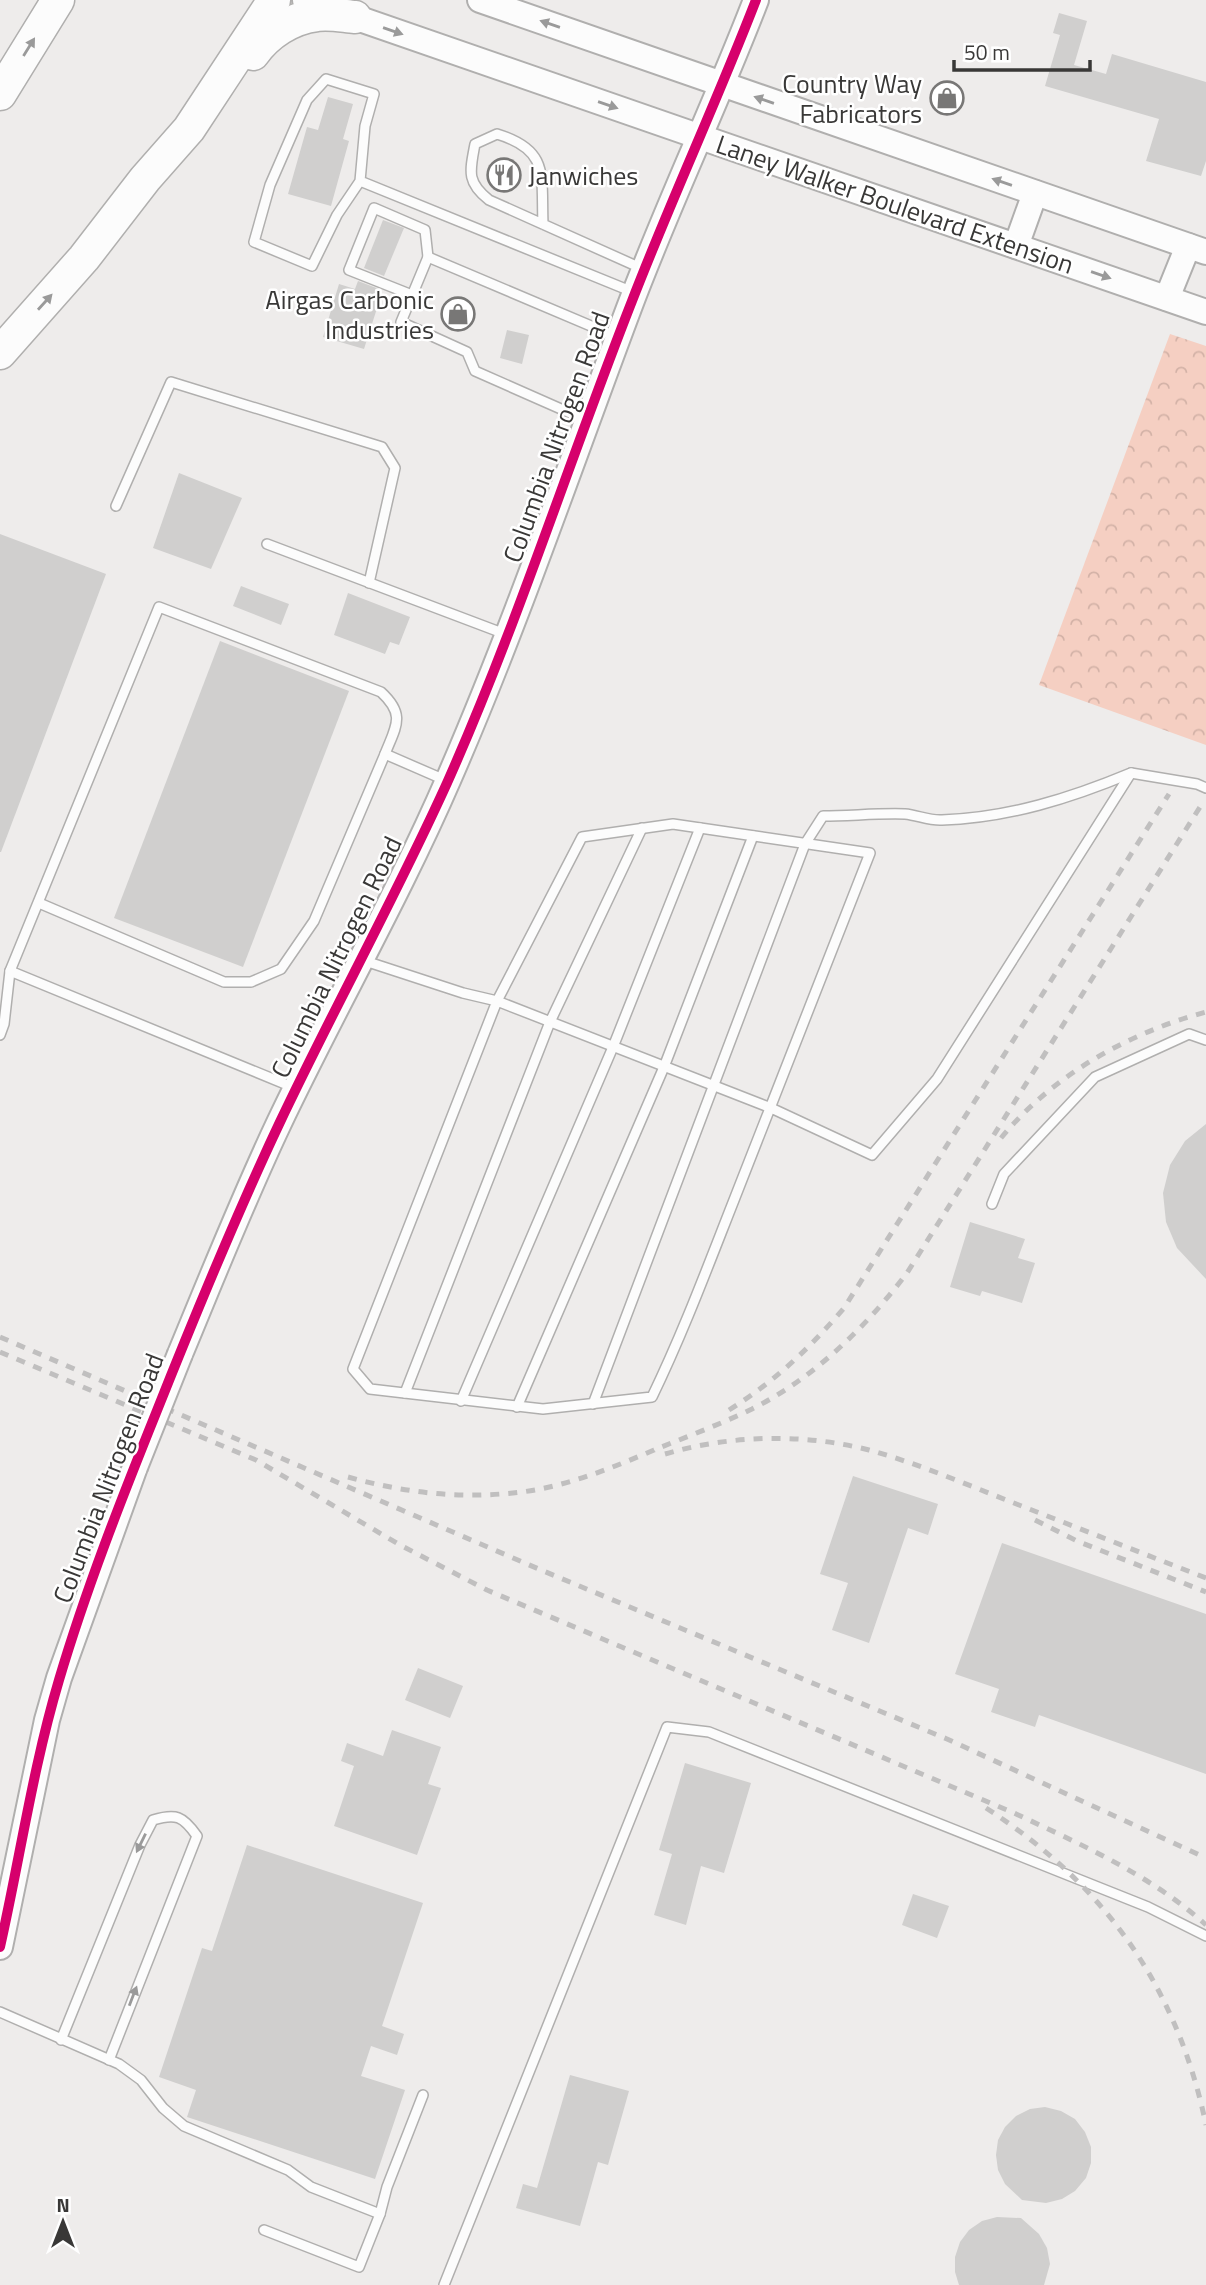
<svg xmlns="http://www.w3.org/2000/svg" width="1206" height="2285" viewBox="0 0 1206 2285" font-family="'Titillium Web',sans-serif">
<defs>
<pattern id="forest-crowns" width="20" height="18" patternUnits="userSpaceOnUse" patternTransform="scale(1.75)"><rect width="20" height="18" fill="#f5cfc2"/><path d="M2 6a3 3 0 1 1 6 0M12 15a3 3 0 1 1 6 0" fill="none" stroke="#d3b2a7"/></pattern>
</defs>
<rect width="100%" height="100%" fill="#eeeceb"/>
<path fill="url(#forest-crowns)" d="M1170 334 1206 346V745L1039 685Z"/>
<g fill="#d0cfce">
<path d="M1059 13 1087 21 1074 65 1106 74 1112 54 1206 82V161L1201 176 1146 161 1159 119 1045 86 1060 35 1053 33Z"/>
<path d="M328 97 353 104 343 139 349 141 331 206 288 194 307 127 318 130Z"/>
<path d="M514 159 520 184 493 190 488 165Z"/>
<path d="M383 220 404 228 384 276 364 268Z"/>
<path d="M358 281 379 289 375 300 379 302 364 349 323 337 339 284 355 289Z"/>
<path d="M507 330 529 335 522 364 500 358Z"/>
<path d="M179 473 242 498 211 569 153 548Z"/>
<path d="M0 534 106 574 1 852H0Z"/>
<path d="M241 586 289 604 281 625 233 606Z"/>
<path d="M348 593 410 617 399 645 390 642 385 654 334 635Z"/>
<path d="M220 641 349 691 243 967 114 918Z"/>
<path d="M1206 1124V1279L1177 1248 1166 1222 1163 1193 1170 1165 1185 1141Z"/>
<path d="M970 1222 1025 1239 1018 1258 1035 1263 1022 1303 982 1291 980 1296 950 1287Z"/>
<path d="M853 1476 938 1504 928 1535 908 1528 869 1643 832 1630 848 1583 820 1574Z"/>
<path d="M1002 1543 1206 1614V1774L1039 1715 1035 1727 991 1712 999 1689 955 1674Z"/>
<path d="M418 1668 463 1686 450 1718 405 1700Z"/>
<path d="M392 1730 441 1747 428 1784 441 1788 417 1855 334 1826 354 1766 341 1761 347 1743 383 1756Z"/>
<path d="M685 1763 751 1783 724 1873 701 1866 686 1925 654 1915 672 1854 659 1850Z"/>
<path d="M247 1845 423 1903 382 2026 404 2034 397 2055 371 2046 361 2076 405 2090 375 2179 187 2117 196 2090 159 2077 202 1948 212 1951Z"/>
<path d="M913 1894 949 1906 937 1938 902 1925Z"/>
<path d="M570 2075 629 2091 608 2165 598 2162 580 2226 516 2208 523 2184 537 2188Z"/>
<path d="M1045 2107 1061 2111 1075 2119 1085 2132 1091 2147V2163L1086 2178 1075 2191 1062 2199 1046 2203 1022 2200 1005 2184 998 2170 996 2155 998 2140 1005 2127 1016 2116 1030 2109Z"/>
<path d="M997 2217 1021 2218 1039 2234 1047 2248 1050 2264 1044 2285H959L955 2272V2257L960 2242 969 2230 982 2221Z"/>
</g>
<g fill="none" stroke-linecap="round" stroke-linejoin="round">
<defs>
<g id="lane">
<path d="M360 181 337 215 312 266 254 242 270 185 307 100 326 79 374 94 365 126 360 181 633 292"/>
<path d="M543 224C541 176 550 150 497 134L475 144C470 171 466 182 489 200L643 269"/>
<path d="M412 295 349 270 374 208 425 230 428 257"/>
<path d="M586 420 475 371 467 352 401 322 428 257 617 337"/>
<path d="M116 506 171 382 382 447 395 468 369 583"/>
<path d="M267 544 505 634"/>
<path d="M39 903 224 982H251L281 969 314 921 385 754 445 780"/>
<path d="M362 960 463 993 497 1001 582 837 673 824 870 853C825 969 780 1085 734 1200 708 1266 683 1333 652 1397L543 1409 370 1389 353 1369 497 1001 771 1108 872 1155 937 1079 1131 773 1197 784 1206 788"/>
<path d="M0 1035 4 1024 10 971"/>
<path d="M295 1088 10 971 159 607 381 692C406 715 396 726 385 754"/>
<path d="M992 1204 1004 1174 1095 1077 1189 1034 1206 1040"/>
<path d="M405 1393 550 1022 642 828"/>
<path d="M461 1401 613 1047 700 828"/>
<path d="M593 1404 805 844 823 816C850 816 878 813 905 814 917 815 930 821 942 820 1008 818 1071 798 1131 773"/>
<path d="M517 1407 664 1067 753 836"/>
<path d="M0 2012 119 2064 141 2080 163 2108 184 2126 288 2170 311 2187 380 2214 359 2267 264 2230"/>
<path d="M61 2040 140 1845 153 1820C176 1813 183 1816 197 1836L109 2060"/>
<path d="M380 2214 387 2187 423 2095"/>
<path d="M444 2285 667 1727 709 1732 1148 1907 1206 1936"/>
</g>
<g id="secondary">
<path d="M305 0 1206 312"/>
<path d="M480 0 1206 252"/>
<path d="M1016 246 1035 193"/>
<path d="M1167 298 1188 246"/>
<path d="M180 1354C212 1277 243 1199 279 1123 334 1007 398 896 449 778 516 624 570 465 629 308 668 204 716 104 756 0"/>
<path d="M0 1947 47 1720 59 1678 135 1467"/>
</g>
<g id="highway">
<path d="M253 54C267 34 291 18 317 15 329 13 343 16 355 17"/>
<path d="M0 94 58 0"/>
<path d="M0 353 84 258 145 179 189 129 274 0"/>
</g>
</defs>
<use href="#lane" stroke="#b0afae" stroke-width="12"/>
<use href="#secondary" stroke="#b0afae" stroke-width="28"/>
<use href="#highway" stroke="#b0afae" stroke-width="35"/>
<use href="#lane" stroke="#fcfcfc" stroke-width="9"/>
<use href="#secondary" stroke="#fcfcfc" stroke-width="24"/>
<use href="#highway" stroke="#fcfcfc" stroke-width="32"/>
<g stroke="#c0bfbf" stroke-width="5" stroke-dasharray="9 9" stroke-linecap="butt">
<path d="M1001 1138C1053 1075 1128 1033 1206 1012"/>
<path d="M0 1337 541 1570 947 1739 1206 1858"/>
<path d="M0 1352 256 1460 400 1545 487 1590 1014 1813C1080 1844 1151 1875 1206 1925"/>
<path d="M729 1410C774 1382 810 1348 844 1308L1169 794"/>
<path d="M665 1454C730 1435 803 1433 869 1450 920 1464 970 1486 1019 1505 1081 1529 1144 1554 1206 1578"/>
<path d="M348 1477C398 1491 449 1498 501 1494 555 1491 605 1471 654 1450 686 1437 721 1424 752 1409 814 1378 866 1327 907 1273L1200 807"/>
<path d="M1035 1520 1077 1541 1206 1592"/>
<path d="M986 1808C1104 1884 1177 1986 1206 2125"/>
</g>
<defs>
<path id="secondary-bridge" d="M135 1467 180 1354"/>
</defs>
<use href="#secondary-bridge" stroke="#b0afae" stroke-width="28" stroke-linecap="butt"/>
<use href="#secondary-bridge" stroke="#fcfcfc" stroke-width="24"/>
<defs>
<path id="cycleway" d="M0 1947C20 1858 33 1767 59 1680 86 1589 121 1500 156 1413 195 1315 235 1217 280 1122 334 1008 395 898 447 783 517 626 569 461 632 301 671 200 717 101 756 0"/>
</defs>
<use href="#cycleway" stroke="#fff" stroke-width="15"/>
<use href="#cycleway" stroke="#d6006c" stroke-width="10"/>
</g>
<defs><path id="oneway-solid" d="M-6-.8H1V-3.2L6.5 0L1 3.2V.8H-6Z" transform="scale(1.75)"/></defs>
<g fill="#9a9a9a">
<use href="#oneway-solid" transform="translate(550 24) rotate(-161)"/>
<use href="#oneway-solid" transform="translate(393 31) rotate(19)"/>
<use href="#oneway-solid" transform="translate(29 47) rotate(-58)"/>
<use href="#oneway-solid" transform="translate(764 100) rotate(-161)"/>
<use href="#oneway-solid" transform="translate(608 105) rotate(19)"/>
<use href="#oneway-solid" transform="translate(1002 182) rotate(-161)"/>
<use href="#oneway-solid" transform="translate(1101 275) rotate(19)"/>
<use href="#oneway-solid" transform="translate(45 302) rotate(-48)"/>
<use href="#oneway-solid" transform="translate(141 1843) rotate(116)"/>
<use href="#oneway-solid" transform="translate(133 1996) rotate(-69)"/>
</g>
<defs>
<symbol id="shop-ring" viewBox="-11 -11 22 22"><circle r="9.5" fill="#fff" stroke="#787776" stroke-width="1.5"/><path d="M-5-2.5h2.3a2.7 3.5 0 0 1 5.4 0H5L5.5 6h-11ZM-1.5-2.5h3a1.5 2.3 0 0 0-3 0Z" fill="#787776"/></symbol>
<symbol id="restaurant-ring" viewBox="-11 -11 22 22"><circle r="9.5" fill="#fff" stroke="#787776" stroke-width="1.5"/><path d="M-5-6h1v4h1v-4h1v4h1v-4h1v5L-1.5 .5V6h-2V.5L-5-1ZM5-6V6H3V1.5H1.5Q1.5-4 5-6Z" fill="#787776"/></symbol>
</defs>
<g fill-rule="evenodd">
<use href="#shop-ring" x="928" y="79" width="38" height="38"/>
<use href="#restaurant-ring" x="485" y="156" width="38" height="38"/>
<use href="#shop-ring" x="439" y="295" width="38" height="38"/>
</g>
<g text-anchor="middle" dominant-baseline="central" stroke-width="5" stroke-linejoin="round" paint-order="stroke">
<g font-size="26" fill="#393837" stroke="#fff" text-anchor="end">
<text x="922" y="83">Country Way<tspan x="922" dy="30">Fabricators</tspan></text>
<text x="528" y="175" text-anchor="start">Janwiches</text>
<text x="434" y="299">Airgas Carbonic<tspan x="434" dy="30">Industries</tspan></text>
</g>
<g font-size="26" fill="#393837" stroke="#fff">
<text transform="translate(895 204) rotate(19)">Laney Walker Boulevard Extension</text>
<text transform="translate(556 437) rotate(-70)">Columbia Nitrogen Road</text>
<text transform="translate(336 957) rotate(-64)">Columbia Nitrogen Road</text>
<text transform="translate(108 1478) rotate(-69)">Columbia Nitrogen Road</text>
</g>
</g>
<g transform="translate(63 2222)" stroke="#ffffff" stroke-width="5" paint-order="stroke">
<path d="M0-5L12 26L0 18L-12 26Z" fill="#393837"/>
<text y="-10" font-size="19" font-weight="bold" text-anchor="middle" fill="#393837">N</text>
</g>
<path d="M954 60v10h136v-10" fill="none" stroke="#393837" stroke-width="3.5"/>
<text x="964" y="60" font-size="21" fill="#393837" stroke="#ffffff" stroke-width="5" paint-order="stroke">50 m</text>
</svg>
